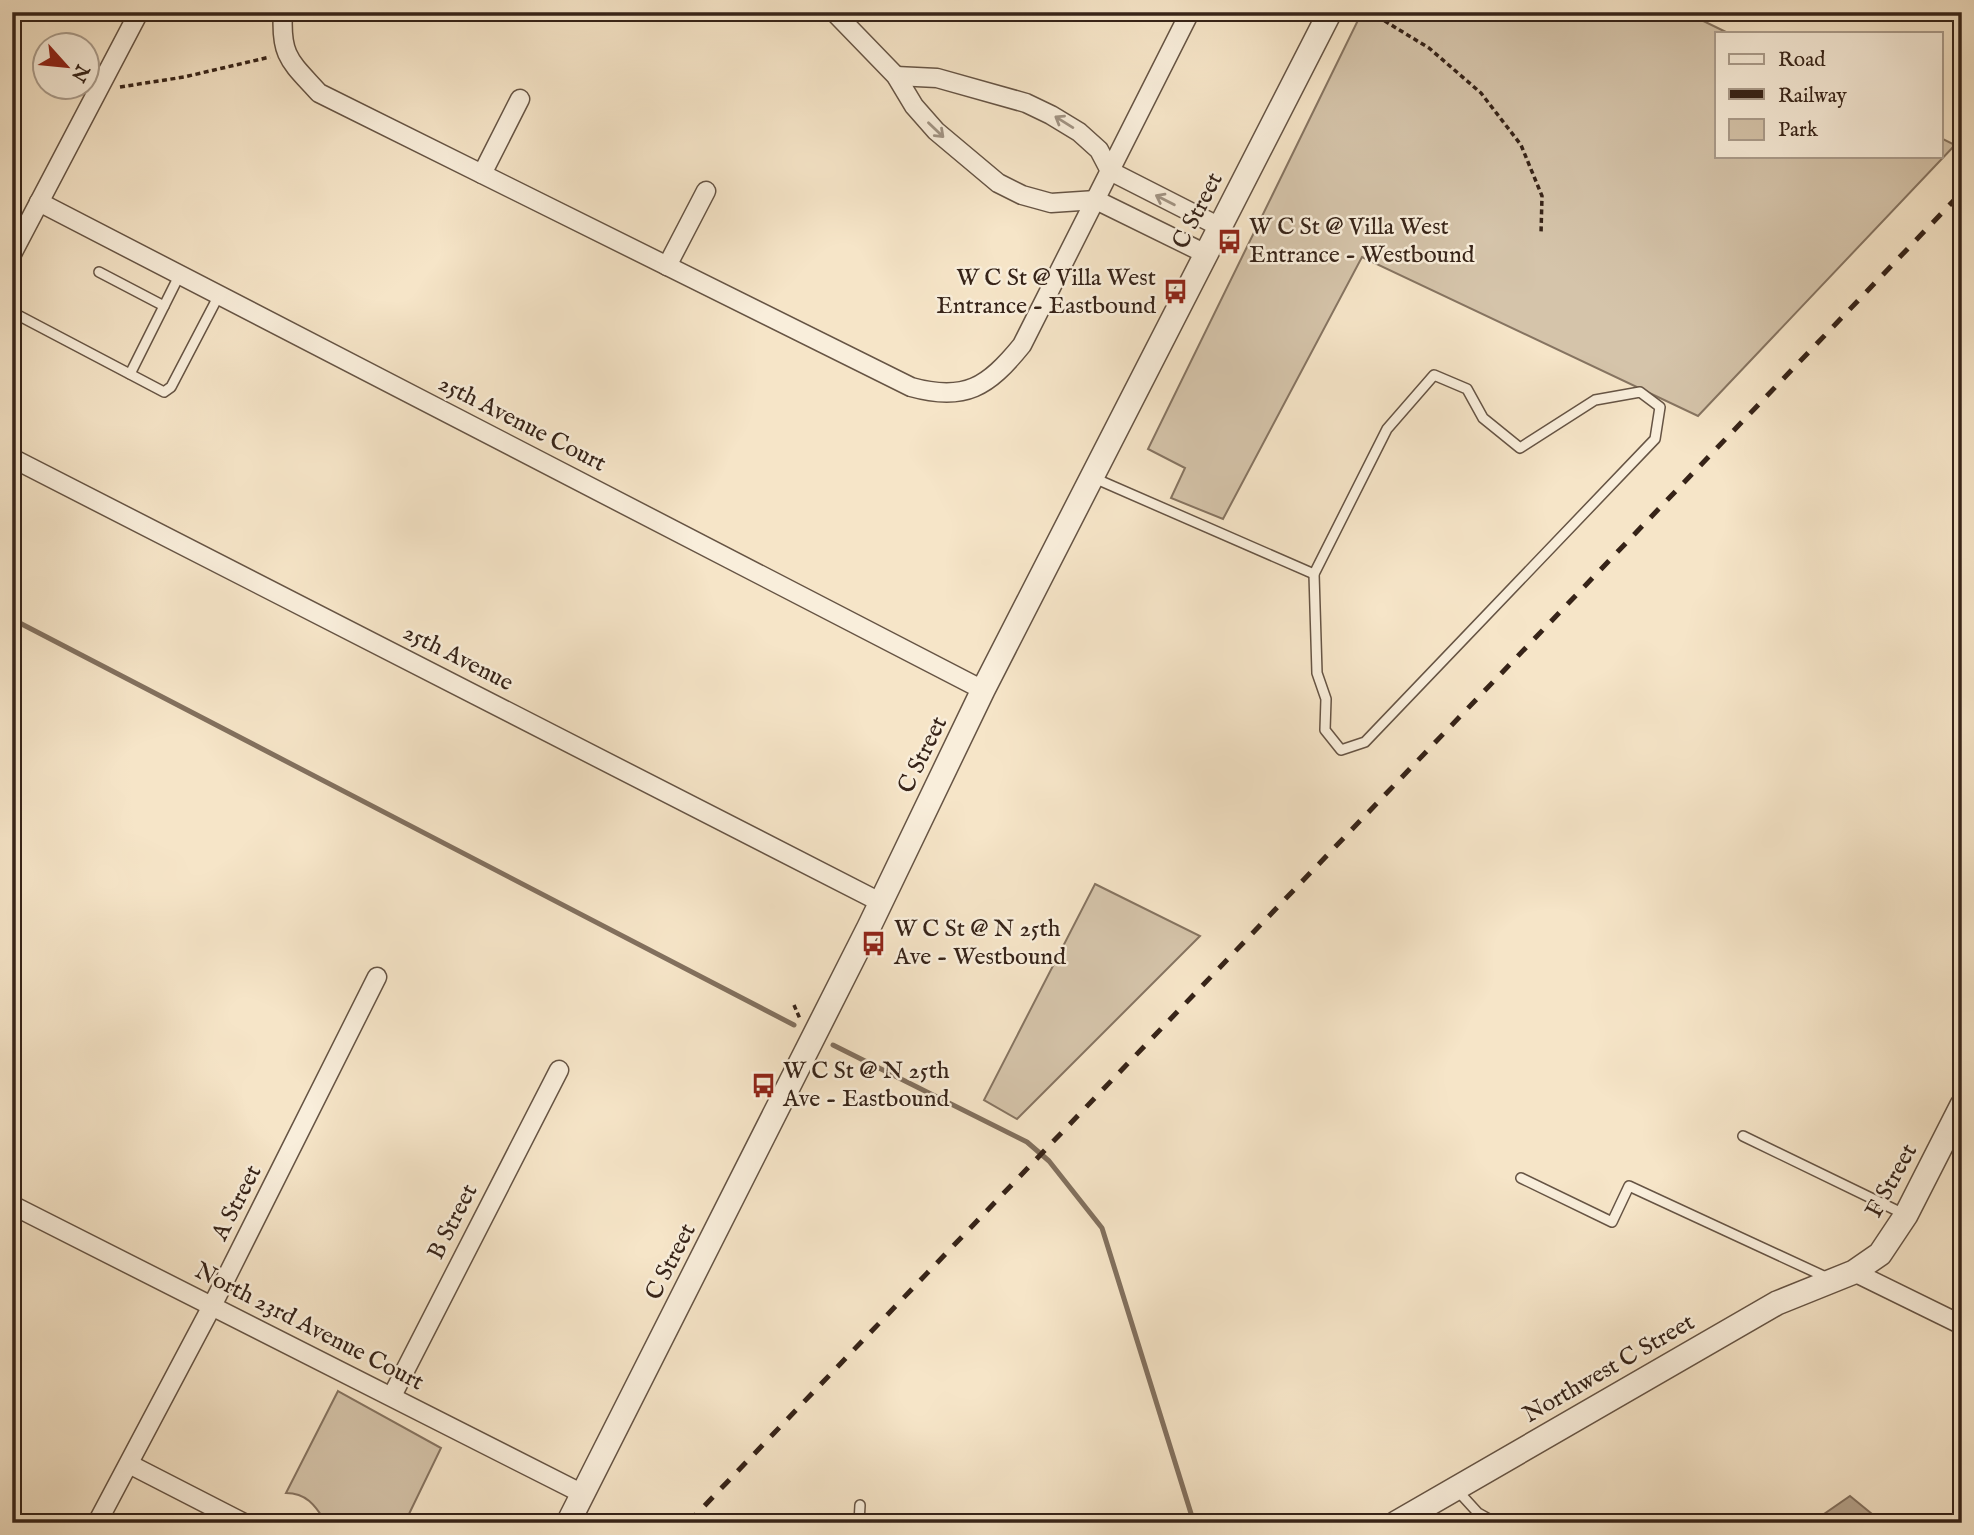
<svg xmlns="http://www.w3.org/2000/svg" width="1974" height="1535" viewBox="0 0 1974 1535" font-family="'IM FELL English',serif">
<rect width="100%" height="100%" fill="#f6e5c8"/>
<filter id="stains"><feTurbulence type="fractalNoise" baseFrequency=".00286" numOctaves="4"/><feColorMatrix values="0 0 0 0 .2 0 0 0 0 .09 0 0 0 0 .02 0 0 0 .5 -.17"/></filter>
<radialGradient id="worn" r=".72"><stop offset=".6" stop-color="#630" stop-opacity="0"/><stop offset="1" stop-color="#630" stop-opacity=".3"/></radialGradient>
<g fill="#d5c4aa" stroke="#867461" stroke-width="2">
<path d="M1362 12H1685L1728 33H1717V156H1941V138L1955 145 1698 416 1362 257 1223 519 1171 498 1185 468 1148 449Z"/>
<path d="M1095 884 1200 936 1017 1119 984 1100Z"/>
<path d="M338 1391 441 1448 409 1514 325 1521C315 1505 306 1493 286 1493Z"/>
</g>
<path fill="#b5a38c" stroke="#82705e" stroke-width="2" d="M1850 1496 1883 1523H1811Z"/>
<g fill="none" stroke-linecap="round" stroke-linejoin="round">
<g stroke="#82705e" stroke-width="5">
<path d="M12 619 794 1025"/>
<path d="M833 1045 1027 1142 1049 1161 1102 1228 1194 1523"/>
</g>
<defs>
<g id="service">
<path d="M99 272 164 306"/>
<path d="M12 312 164 392 171 387 219 295"/>
<path d="M130 374 180 274"/>
<path d="M1434 375 1467 389 1483 418 1520 448 1595 400 1640 392 1660 407 1655 439 1365 742 1341 750 1325 730 1326 699 1317 673 1314 574 1387 429Z"/>
<path d="M1094 478 1314 574"/>
<path d="M1743 1136 1904 1214"/>
<path d="M1521 1178 1612 1222 1629 1186 1830 1279"/>
<path d="M1457 1490 1478 1513 1496 1523"/>
<path d="M859 1523 860 1505"/>
</g>
<g id="minor">
<path d="M283 12C280 57 291 62 319 93L911 387C965 402 988 387 1022 345L1190 12"/>
<path d="M834 12 896 76 914 106 936 131 998 183 1022 195 1051 203 1096 200 1206 254"/>
<path d="M896 76 937 78 1026 103 1051 115 1079 132 1099 150 1110 171 1220 227"/>
<path d="M482 174 520 99"/>
<path d="M39 202 983 690"/>
<path d="M12 254 139 12"/>
<path d="M667 266 706 191"/>
<path d="M12 458 880 902"/>
<path d="M12 1205 583 1494"/>
<path d="M1854 1272 1962 1325"/>
<path d="M392 1396 559 1070"/>
<path d="M129 1464 244 1523"/>
<path d="M97 1523 212 1306 377 977"/>
</g>
<g id="tertiary">
<path d="M568 1523 869 927 983 690 1330 12"/>
<path d="M1396 1523 1777 1303 1854 1272 1880 1254 1906 1215 1962 1105"/>
</g>
</defs>
<use href="#service" stroke="#665444" stroke-width="12"/>
<use href="#minor" stroke="#665444" stroke-width="21"/>
<use href="#tertiary" stroke="#665444" stroke-width="26"/>
<g stroke="#362318" stroke-width="3.5" stroke-dasharray="5 3.5" stroke-linecap="butt">
<path d="M1370 12 1429 48 1481 93 1521 145 1542 196 1541 234"/>
<path d="M120 87 184 77 270 57"/>
<path d="M794 1005 800 1019"/>
</g>
<use href="#service" stroke="#f9eedb" stroke-width="9"/>
<use href="#minor" stroke="#f9eedb" stroke-width="18"/>
<use href="#tertiary" stroke="#f9eedb" stroke-width="23"/>
<path stroke="#362318" stroke-width="5" stroke-dasharray="12 12" stroke-linecap="butt" d="M688 1523 1962 192"/>
</g>
<defs><path id="oneway-shaft" d="M-6 0H5M1.5-3L5.5 0L1.5 3" fill="none" stroke-width="1.6" stroke-linecap="round" stroke-linejoin="round" transform="scale(1.75)"/></defs>
<g stroke="#a19383">
<use href="#oneway-shaft" transform="translate(1064 122) rotate(-148)"/>
<use href="#oneway-shaft" transform="translate(936 130) rotate(44)"/>
<use href="#oneway-shaft" transform="translate(1165 200) rotate(-153)"/>
</g>
<defs>
<symbol id="bus-bare" viewBox="-9 -9 18 18"><path d="M-5-6H5V4H4V6H2V4H-2V6H-4V4H-5ZM-3.5-4V0h7V-4ZM-3.5 1.2v1.5H-2V1.2ZM2 1.2v1.5H3.5V1.2Z" fill="#8f2418" stroke="#f9eedb" stroke-width="2.5" paint-order="stroke"/></symbol>
</defs>
<g fill-rule="evenodd">
<use href="#bus-bare" x="1212" y="224" width="35" height="35"/>
<use href="#bus-bare" x="1158" y="274" width="35" height="35"/>
<use href="#bus-bare" x="856" y="926" width="35" height="35"/>
<use href="#bus-bare" x="746" y="1068" width="35" height="35"/>
</g>
<g text-anchor="middle" dominant-baseline="central" stroke-width="5" stroke-linejoin="round" paint-order="stroke">
<g font-size="24" fill="#362318" stroke="#f9eedb">
<text transform="translate(1198 211) rotate(-63)">C Street</text>
<text transform="translate(522 424) rotate(27)">25th Avenue Court</text>
<text transform="translate(458 658) rotate(27)">25th Avenue</text>
<text transform="translate(923 755) rotate(-64)">C Street</text>
<text transform="translate(1892 1181) rotate(-61)">F Street</text>
<text transform="translate(237 1203) rotate(-63)">A Street</text>
<text transform="translate(453 1222) rotate(-63)">B Street</text>
<text transform="translate(671 1262) rotate(-63)">C Street</text>
<text transform="translate(309 1327) rotate(27)">North 23rd Avenue Court</text>
<text transform="translate(1609 1369) rotate(-30)">Northwest C Street</text>
</g>
<g font-size="24" fill="#362318" stroke="#f9eedb" text-anchor="start">
<text x="1249" y="227">W C St @ Villa West<tspan x="1249" dy="28">Entrance - Westbound</tspan></text>
<text x="1156" y="278" text-anchor="end">W C St @ Villa West<tspan x="1156" dy="28">Entrance - Eastbound</tspan></text>
<text x="894" y="929">W C St @ N 25th<tspan x="894" dy="28">Ave - Westbound</tspan></text>
<text x="783" y="1071">W C St @ N 25th<tspan x="783" dy="28">Ave - Eastbound</tspan></text>
</g>
</g>
<rect width="1974" height="1535" fill="none" stroke="#f6e5c8" stroke-width="42"/>
<rect x="14" y="14" width="1946" height="1507" fill="none" stroke="#362318" stroke-width="3.5"/>
<rect x="21" y="21" width="1932" height="1493" fill="none" stroke="#362318" stroke-width="2"/>
<rect x="1715" y="32" width="228" height="126" fill="#f9eedb" stroke="#ab9d8d" stroke-width="2"/>
<rect x="1729" y="54" width="35" height="10" fill="#f9eedb" stroke="#ab9d8d" stroke-width="2"/>
<text x="1778" y="66" font-size="21" fill="#362318">Road</text>
<rect x="1729" y="89" width="35" height="10" fill="#362318" stroke="#ab9d8d" stroke-width="2"/>
<text x="1778" y="102" font-size="21" fill="#362318">Railway</text>
<rect x="1729" y="119" width="35" height="21" fill="#d5c4aa" stroke="#ab9d8d" stroke-width="2"/>
<text x="1778" y="136" font-size="21" fill="#362318">Park</text>
<g transform="translate(66 66) rotate(117)"><circle r="33" fill="#f9eedb" stroke="#ab9d8d" stroke-width="2"/>
<path d="M0-5L12 26L0 18L-12 26Z" fill="#8f2418"/>
<text y="-10" font-size="19" font-weight="bold" text-anchor="middle" fill="#362318">N</text>
</g>
<rect width="100%" height="100%" filter="url(#stains)"/>
<rect width="100%" height="100%" fill="url(#worn)"/>
</svg>
